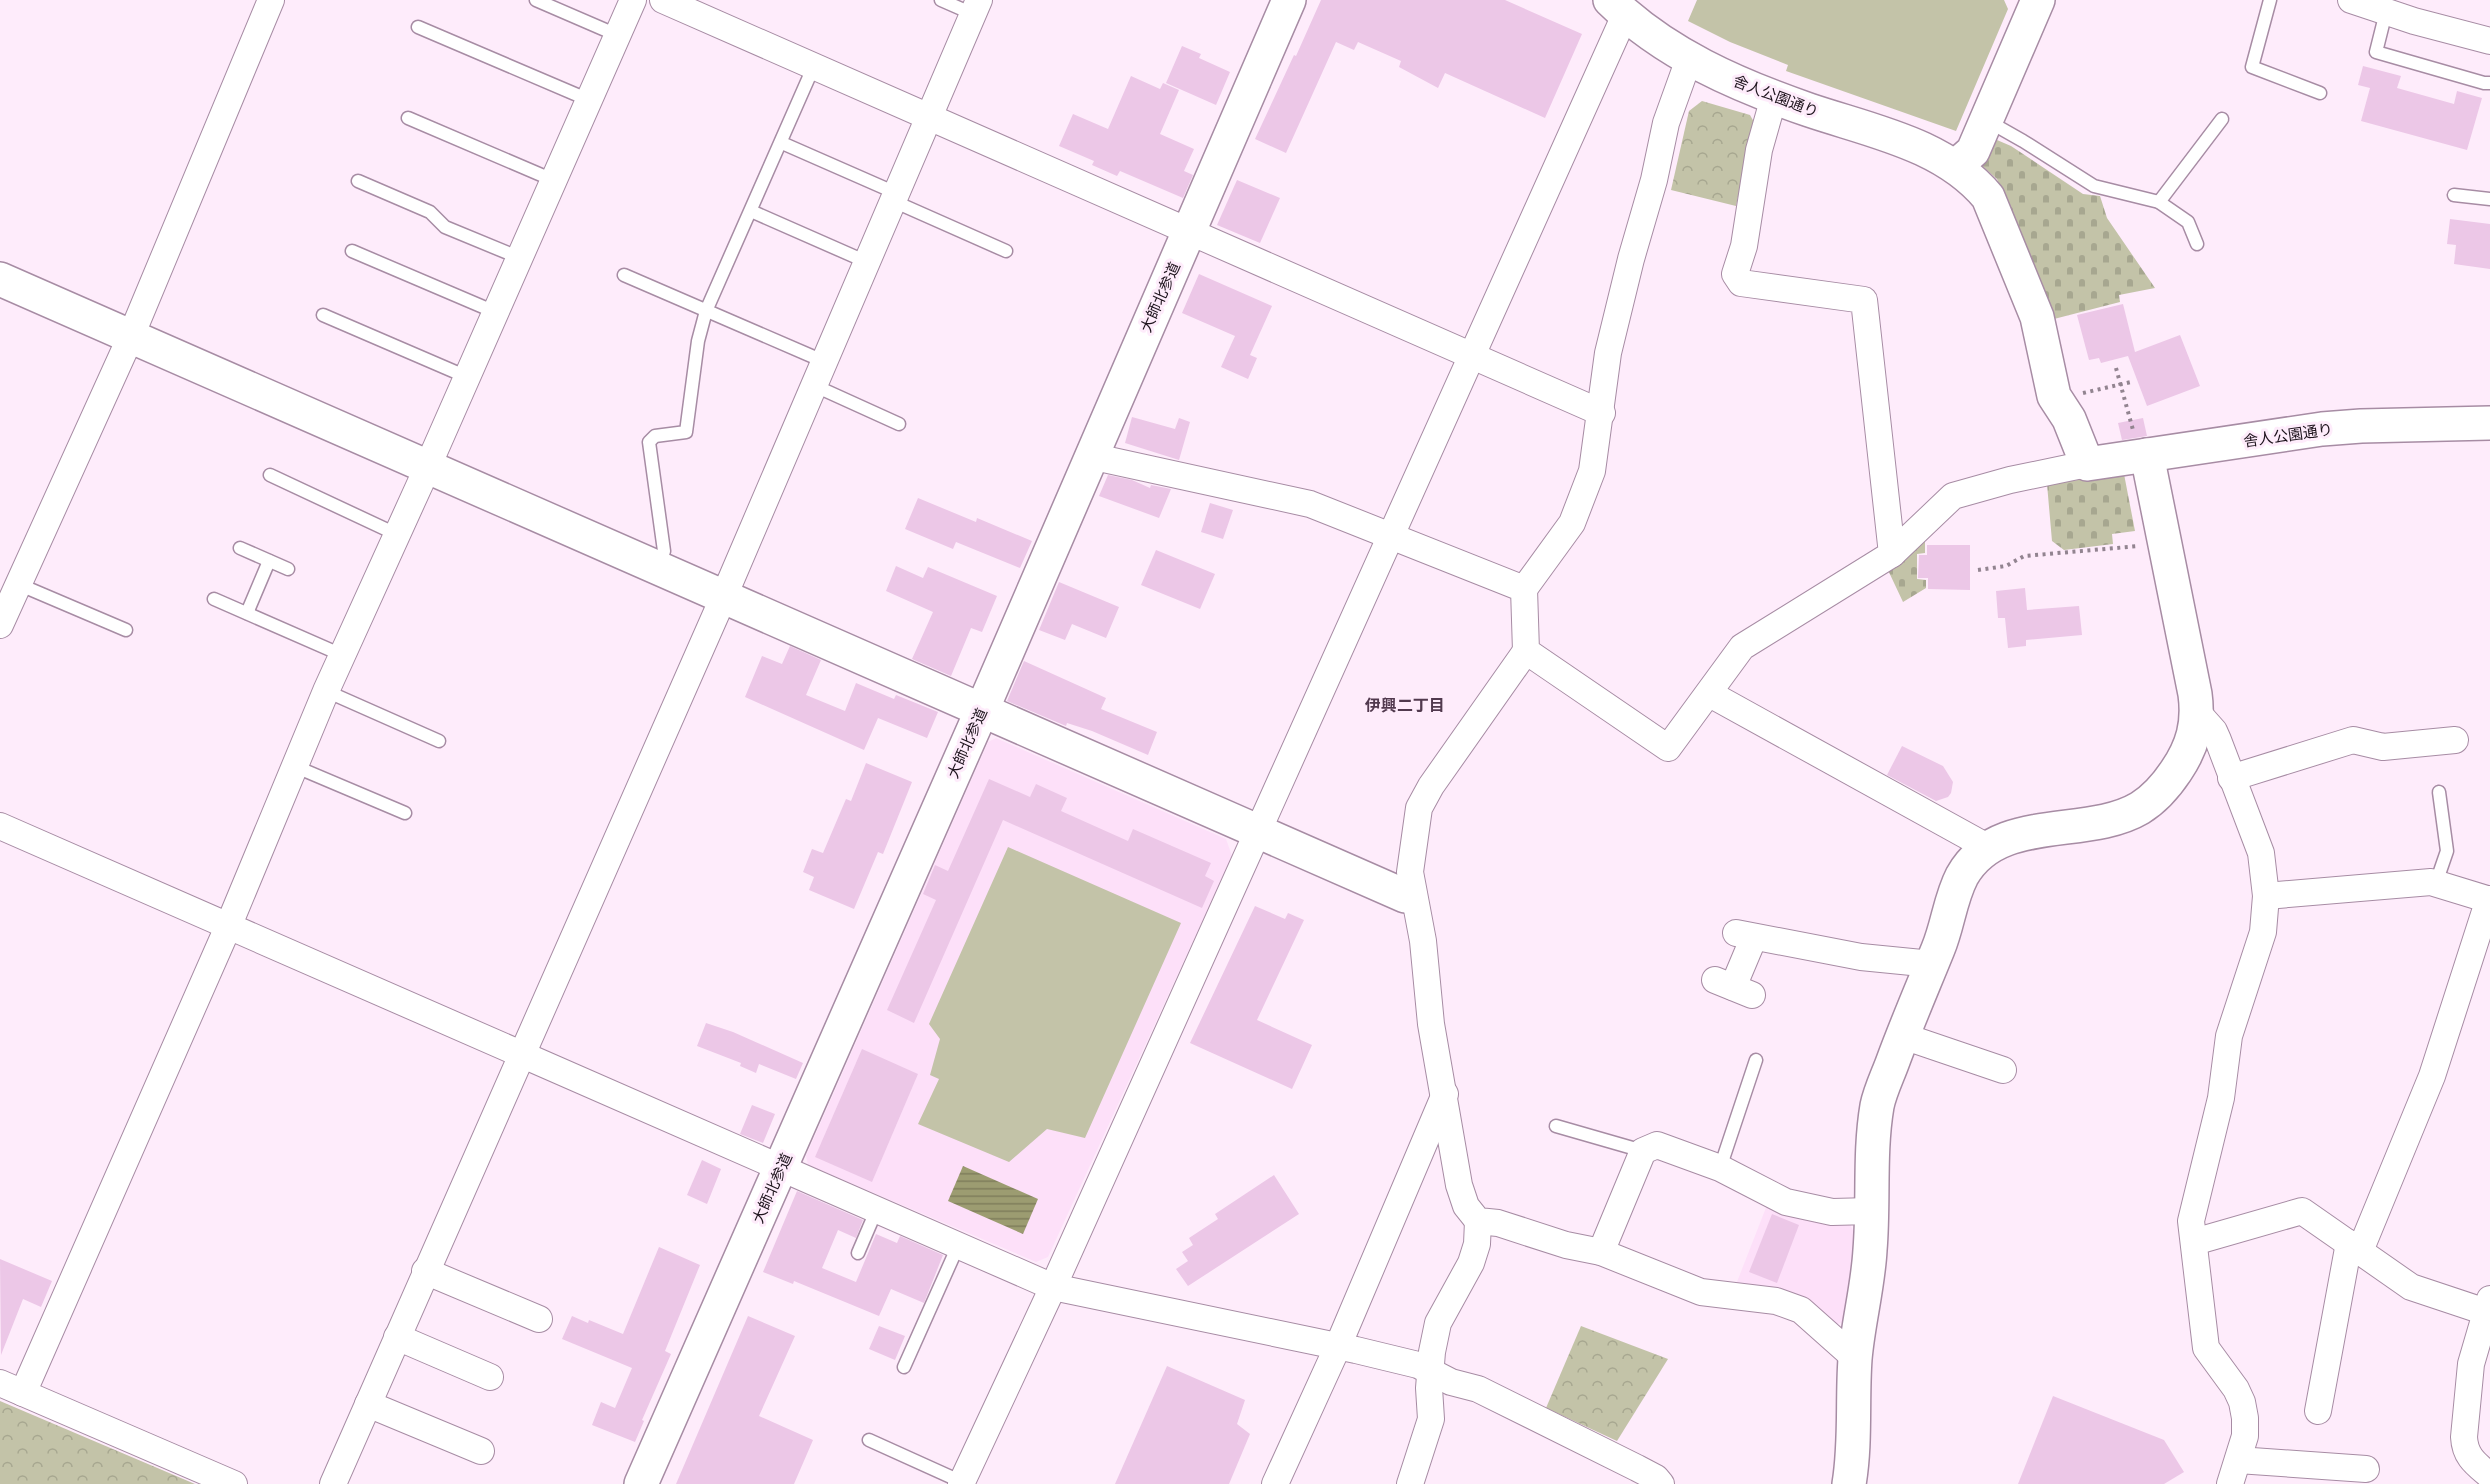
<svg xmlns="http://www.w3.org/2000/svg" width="2490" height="1484" viewBox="0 0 2490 1484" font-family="Inter,'Noto Sans JP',sans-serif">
<defs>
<pattern id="cemetery-stones" width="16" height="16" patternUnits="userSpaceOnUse" patternTransform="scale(1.5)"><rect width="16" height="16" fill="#c3c3a8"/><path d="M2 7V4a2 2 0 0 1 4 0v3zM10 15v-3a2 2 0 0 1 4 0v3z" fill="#a7a790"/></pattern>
<pattern id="park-crowns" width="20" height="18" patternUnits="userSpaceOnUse" patternTransform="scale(1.5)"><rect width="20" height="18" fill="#c3c3a8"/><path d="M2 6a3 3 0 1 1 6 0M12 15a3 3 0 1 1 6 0" fill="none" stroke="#a7a790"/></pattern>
<pattern id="water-rules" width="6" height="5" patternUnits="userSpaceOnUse" patternTransform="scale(1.5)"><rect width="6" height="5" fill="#9c9c71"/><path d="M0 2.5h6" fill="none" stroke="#7f7e5c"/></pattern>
</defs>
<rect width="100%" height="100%" fill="#feecfb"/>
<g fill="#fde0f9">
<path d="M996 738 1226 839 1232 856 1048 1257 1036 1262 808 1165 806 1156 988 742Z"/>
<path d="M1769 1200 1847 1217 1859 1244 1849 1320 1829 1327 1735 1287Z"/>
</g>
<g fill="url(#cemetery-stones)">
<path d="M1990 137 2011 146 2083 194 2100 196 2107 218 2155 288 2119 295 2120 302 2054 319 1997 179 1980 164Z"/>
<path d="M2124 474 2135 531 2112 534 2113 544 2064 550 2052 541 2047 484Z"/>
<path d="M1925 536V553L1917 554V579L1926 580V588L1903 602 1887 568Z"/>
</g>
<g fill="url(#park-crowns)">
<path d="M1702 101 1750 115 1754 122 1736 206 1671 190 1689 111Z"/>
<path d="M1581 1326 1668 1359 1617 1441 1546 1408Z"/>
<path d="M0 1401 195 1484H0Z"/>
</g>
<g fill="#c3c3a8">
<path d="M1697 0H2004L2008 9 1956 131 1786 71 1788 65 1730 42 1688 21Z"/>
<path d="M1008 847 1181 923 1085 1138 1047 1129 1009 1162 918 1124 939 1079 930 1075 940 1039 929 1024Z"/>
</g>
<path fill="url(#water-rules)" d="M963 1166 1038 1199 1023 1234 948 1201Z"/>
<g fill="#ecc7e7">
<path d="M1321 0H1505L1582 34 1545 118 1445 73 1438 88 1399 67 1401 61 1358 42 1354 50 1336 42 1286 153 1255 139 1294 55 1296 56Z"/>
<path d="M1182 46 1201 54 1199 58 1230 72 1216 105 1166 83Z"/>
<path d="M2363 66 2401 76 2397 88 2454 104 2457 91 2482 98 2467 150 2361 121 2370 88 2358 85Z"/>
<path d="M1131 76 1160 89 1163 83 1179 90 1160 134 1194 149 1184 171 1193 175 1183 198 1120 171 1117 176 1092 165 1094 161 1059 146 1073 114 1108 129Z"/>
<path d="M1237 180 1280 198 1260 243 1217 225Z"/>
<path d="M2450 219 2490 224V269L2454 264 2456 245 2447 244Z"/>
<path d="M1199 274 1272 306 1250 355 1257 358 1248 379 1221 367 1235 336 1182 313Z"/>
<path d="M2123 304 2135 352 2180 335 2200 386 2147 406 2128 356 2101 363 2099 358 2089 360 2077 315Z"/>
<path d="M1132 417 1175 429 1179 418 1190 422 1179 460 1125 443Z"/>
<path d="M2143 418 2147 436 2122 440 2118 423Z"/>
<path d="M1108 475 1132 480 1150 488 1151 485 1171 489 1159 518 1099 496Z"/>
<path d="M918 498 976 522 977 518 1032 541 1020 568 956 542 953 549 905 529Z"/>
<path d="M1210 503 1233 510 1223 539 1201 532Z"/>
<path d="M1927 545H1970V590L1928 589V578H1918L1919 555H1927Z"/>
<path d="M1156 550 1215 574 1200 609 1141 585Z"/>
<path d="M896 566 923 578 928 567 997 596 982 632 971 628 951 676 912 659 933 612 886 591Z"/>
<path d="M1059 582 1119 607 1106 638 1072 624 1065 640 1039 630Z"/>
<path d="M2025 588 2027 610 2079 606 2082 635 2026 640V646L2008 648 2005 618H1998L1996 591Z"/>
<path d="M790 646 821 660 806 695 845 711 856 683 894 699 896 695 938 712 927 738 878 718 864 750 745 697 762 656 782 664Z"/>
<path d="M1024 661 1106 698 1101 709 1157 732 1148 755 1092 731 1067 723 1066 726 1007 701Z"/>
<path d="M1902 746 1943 766 1953 782 1951 793 1948 797 1936 801 1887 775Z"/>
<path d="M866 763 912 782 883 854 878 852 854 909 809 890 814 877 803 872 812 849 823 853 846 799 851 801Z"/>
<path d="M989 779 1030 797 1036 784 1067 798 1061 811 1128 841 1133 829 1211 863 1205 876 1214 881 1202 908 1003 820 914 1023 887 1010 936 900 923 894 935 865 948 871Z"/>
<path d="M1255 906 1285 919 1288 913 1304 920 1257 1020 1312 1045 1292 1089 1190 1043Z"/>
<path d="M706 1023 733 1032 803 1063 796 1079 759 1064 756 1073 740 1066 741 1063 697 1046Z"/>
<path d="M862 1049 918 1074 872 1182 815 1157Z"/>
<path d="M752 1105 775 1114 763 1143 740 1134Z"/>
<path d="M702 1160 721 1169 707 1204 687 1195Z"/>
<path d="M1274 1175 1299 1214 1188 1286 1176 1269 1188 1261 1182 1252 1193 1245 1189 1238 1218 1219 1215 1214Z"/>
<path d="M797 1191 863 1220 856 1238 838 1230 822 1268 856 1282 876 1234 897 1243 900 1236 943 1255 924 1303 891 1289 879 1316 794 1281 793 1284 763 1272Z"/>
<path d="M1772 1214 1799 1225 1777 1283 1749 1272Z"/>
<path d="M659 1247 700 1265 665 1351 671 1354 642 1420 644 1421 635 1442 592 1425 601 1402 615 1408 632 1368 562 1339 572 1316 588 1323 589 1320 623 1334Z"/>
<path d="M0 1259 52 1281 41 1307 23 1299 1 1355Z"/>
<path d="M748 1316 795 1336 759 1416 813 1440 794 1484H676Z"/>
<path d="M879 1326 905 1336 895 1360 869 1349Z"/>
<path d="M1167 1366 1245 1400 1237 1424 1250 1434 1229 1484H1115Z"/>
<path d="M2053 1396 2164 1440 2184 1472 2164 1484H2018Z"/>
</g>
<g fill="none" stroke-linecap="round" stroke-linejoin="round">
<defs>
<g id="lane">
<path d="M536 0 617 35"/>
<path d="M941 0 973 14"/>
<path d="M2270 0 2252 67 2320 93"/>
<path d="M2386 12 2376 52 2484 83H2490"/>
<path d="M418 27 589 100"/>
<path d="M408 118 553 180"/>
<path d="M1986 120 2023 141 2094 186 2159 202 2188 222 2197 244"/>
<path d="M782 143 896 193"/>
<path d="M358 181 430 212 445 227 520 258"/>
<path d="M2454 195 2490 199"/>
<path d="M893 201 1006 251"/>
<path d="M2159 202 2222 119"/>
<path d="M751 211 867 262"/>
<path d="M352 251 495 312"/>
<path d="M624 275 823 361"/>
<path d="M323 315 467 377"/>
<path d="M813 385 899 424"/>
<path d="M270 475 396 534"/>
<path d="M240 548 288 569"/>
<path d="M659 566 664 551 649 442 655 436 686 432 698 341 706 311 813 68"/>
<path d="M18 584 126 630"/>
<path d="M214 599 342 655"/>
<path d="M247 613 269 561"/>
<path d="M326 691 439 741"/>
<path d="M294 766 405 813"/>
<path d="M2436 883 2447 851 2439 792"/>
<path d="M1556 1126 1643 1151"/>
<path d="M1720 1168 1756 1060"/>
<path d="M858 1253 876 1211"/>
<path d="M904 1367 958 1246"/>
<path d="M869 1440 962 1482"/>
</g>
<g id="street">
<path d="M663 0 1602 413"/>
<path d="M2351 0 2414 21 2490 41"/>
<path d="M1090 456 1310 504 1524 589 1526 651 1668 748 1742 647 1892 554 1864 300 1741 283 1735 274 1744 246 1759 150 1774 97"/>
<path d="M1892 554 1953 496 2010 480 2087 464"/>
<path d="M1524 589 1572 523 1592 471 1608 353 1631 259 1654 180 1666 123 1689 59"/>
<path d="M0 625 131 336 271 0"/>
<path d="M1526 651 1431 786 1419 808 1410 872 1423 941 1431 1024 1459 1185 1466 1206 1478 1221 1498 1223 1566 1245 1601 1252 1701 1292 1776 1301 1801 1310 1855 1358"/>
<path d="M1710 694 1989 848"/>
<path d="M2198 713 2214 731 2218 740 2261 853 2266 896 2263 932 2229 1036 2221 1098 2191 1221 2206 1348 2236 1389 2242 1402 2245 1418V1436L2230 1484"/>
<path d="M2231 778 2353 740 2383 747 2455 740"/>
<path d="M0 826 1053 1287 1356 1350 1418 1365 1451 1382 1478 1389 1637 1468 1656 1478 1661 1484"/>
<path d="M2266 896 2431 882 2490 900"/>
<path d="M1736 933 1861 957 1932 964"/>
<path d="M1715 980 1752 995"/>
<path d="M1733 987 1754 937"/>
<path d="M1903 1036 2003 1070"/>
<path d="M2194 1242 2302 1211 2411 1287 2486 1312"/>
<path d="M2360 1251 2432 1076 2489 899"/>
<path d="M1601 1252 1643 1151 1657 1145 1720 1168 1786 1202 1832 1212 1871 1211"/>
<path d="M425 1271 539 1319"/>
<path d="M2490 1299 2471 1364 2464 1437C2465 1457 2476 1464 2490 1476"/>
<path d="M397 1337 490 1377"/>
<path d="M0 1383 234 1484"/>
<path d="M23 1393 228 927 326 691 420 484 633 0"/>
<path d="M368 1404 481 1451"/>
<path d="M2318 1411 2349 1243"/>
<path d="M2238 1460 2366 1469"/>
<path d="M333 1484 724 596 979 0"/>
<path d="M961 1484 1053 1287 1625 15"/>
<path d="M1275 1484 1338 1346 1445 1094"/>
<path d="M1410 1484 1431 1419 1429 1388 1432 1352 1438 1323 1471 1263 1477 1244 1478 1221"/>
</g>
<g id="secondary">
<path d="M1610 0C1665 54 1737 85 1809 110 1871 131 1944 144 1988 197L2037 317 2054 396 2069 419 2087 464 2322 429 2361 426 2490 423"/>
<path d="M1956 166 1973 151 2038 0"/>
<path d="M0 279 1405 896"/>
<path d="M641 1484 982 710 1289 0"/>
<path d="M1849 1484C1856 1443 1852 1401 1855 1359 1858 1323 1868 1287 1870 1250 1874 1202 1869 1153 1877 1106 1880 1091 1888 1075 1893 1061 1907 1023 1923 986 1938 949 1948 925 1950 899 1962 876 1998 812 2086 840 2140 808 2156 798 2166 786 2176 771 2193 746 2199 723 2195 694L2147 455"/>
</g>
</defs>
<use href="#lane" stroke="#a78ca4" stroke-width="15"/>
<use href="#street" stroke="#a78ca4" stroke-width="28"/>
<use href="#secondary" stroke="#a78ca4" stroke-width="36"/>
<g stroke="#928490" stroke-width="4" stroke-dasharray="3 4.5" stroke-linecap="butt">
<path d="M2116 368 2133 430"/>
<path d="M2083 393 2131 382"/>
<path d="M1978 570 2006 566 2024 556 2139 546"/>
</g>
<use href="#lane" stroke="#fff" stroke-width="12"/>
<use href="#street" stroke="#fff" stroke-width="26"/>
<use href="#secondary" stroke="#fff" stroke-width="33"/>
</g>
<g text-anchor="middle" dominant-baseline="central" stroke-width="6" stroke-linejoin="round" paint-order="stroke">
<g font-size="15" fill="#1d131c" stroke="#feecfb">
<text transform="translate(1776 96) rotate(21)">舎人公園通り</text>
<text transform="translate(1160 297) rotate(-66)">大師北参道</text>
<text transform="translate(2288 435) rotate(-8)">舎人公園通り</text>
<text transform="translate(967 743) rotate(-66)">大師北参道</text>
<text transform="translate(772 1188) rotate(-66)">大師北参道</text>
</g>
<g font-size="16" font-weight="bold" fill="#51394e" stroke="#feecfb">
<text x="1405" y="705">伊興二丁目</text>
</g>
</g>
</svg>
